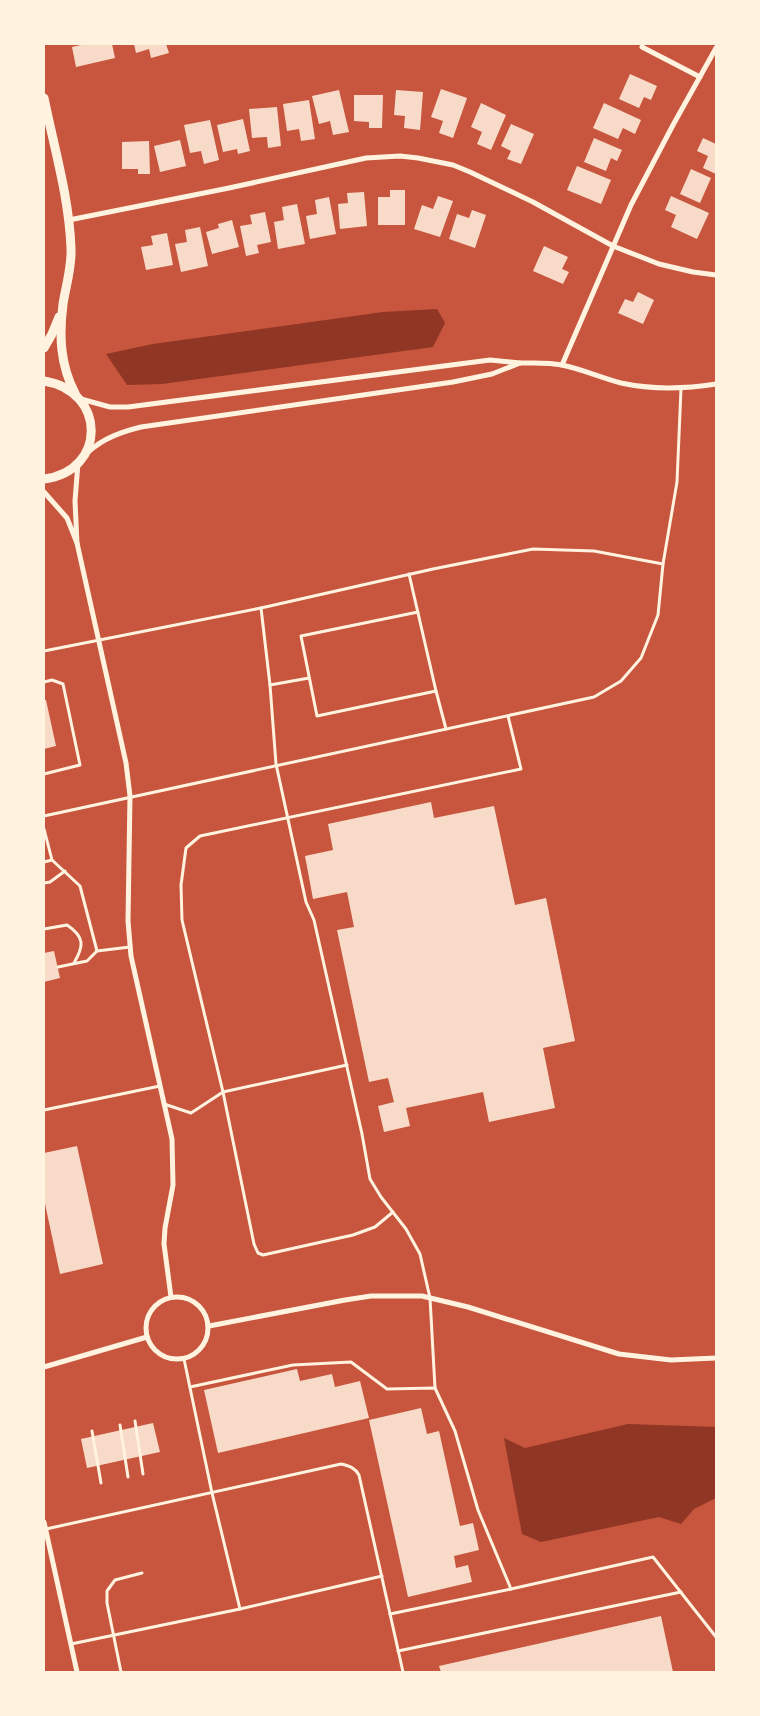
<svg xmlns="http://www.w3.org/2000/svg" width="760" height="1716" viewBox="0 0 760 1716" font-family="'Open Sans',sans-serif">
<rect width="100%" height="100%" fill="#c8553d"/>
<g fill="#8f3625">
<path d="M437 309 445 323 433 347 162 384 127 385 106 354 153 344 383 312Z"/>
<path d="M628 1424 716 1427V1498L694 1509 681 1524 659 1517 541 1542 522 1534 504 1438 525 1448Z"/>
</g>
<g fill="#f7dbc8">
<path d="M85 44H112L115 58 76 67 72 47Z"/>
<path d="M134 44H166L169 53 151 58 149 49 136 53Z"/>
<path d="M630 74 657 86 651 100 644 97 639 108 619 99Z"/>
<path d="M441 89 467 98 453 138 439 133 443 121 431 117Z"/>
<path d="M339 90 349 132 333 135 330 121 319 124 312 96Z"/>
<path d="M396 90 423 92 420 130 404 128 405 116 394 115Z"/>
<path d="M354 95H383L382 128H369V122L354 121Z"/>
<path d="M309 100 315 139 301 141 299 129 287 131 283 104Z"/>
<path d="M481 103 506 115 491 150 477 144 482 132 471 127Z"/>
<path d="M604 103 641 120 635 134 623 128 618 139 593 128Z"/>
<path d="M277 107 281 146 268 148 267 137 252 138 249 109Z"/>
<path d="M243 119 250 151 238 154 237 149 223 152 217 125Z"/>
<path d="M210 120 219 160 204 164 201 151 190 153 184 125Z"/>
<path d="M511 124 534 134 521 164 507 159 511 151 501 146Z"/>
<path d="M594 138 622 150 617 161 611 158 606 171 584 162Z"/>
<path d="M703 138 716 144V174L703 168 708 156 697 151Z"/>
<path d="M180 140 186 166 160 172 154 146Z"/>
<path d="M149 141 150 174H138V169H122V142Z"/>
<path d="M577 166 611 180 601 204 567 190Z"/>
<path d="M691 169 711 178 700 203 680 194Z"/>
<path d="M390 190H405V225H378V197H390Z"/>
<path d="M364 192 367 226 340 229 338 204 348 203 347 193Z"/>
<path d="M438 196 453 201 440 237 414 229 422 205 433 209Z"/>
<path d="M671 196 709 213 697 239 671 227 676 215 665 210Z"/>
<path d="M329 197 336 234 310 239 306 216 317 214 315 200Z"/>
<path d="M297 204 305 244 278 249 274 222 284 220 282 207Z"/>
<path d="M472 210 486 215 475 248 449 239 457 214 469 218Z"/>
<path d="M265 212 271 242 257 245 259 253 246 256 240 226 252 224 250 215Z"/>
<path d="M232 220 239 247 212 254 206 232 219 228 218 224Z"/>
<path d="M200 227 208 266 181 272 175 244 187 242 185 230Z"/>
<path d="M167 233 173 265 146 270 141 247 153 245 151 236Z"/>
<path d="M544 246 568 257 562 269 569 272 563 284 533 271Z"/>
<path d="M638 292 654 300 643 324 618 313 625 299 633 302Z"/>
<path d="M44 700H46L56 746 44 749Z"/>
<path d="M431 802 434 818 494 806 515 905 546 898 575 1041 543 1048 555 1108 489 1122 483 1092 406 1108 410 1126 384 1132 378 1106 394 1102 388 1078 369 1082 337 930 354 927 347 892 313 899 305 856 333 850 328 824Z"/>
<path d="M54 951 60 978 44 982V953Z"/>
<path d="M77 1146 103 1264 60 1274 44 1199V1153Z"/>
<path d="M297 1369 300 1381 332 1374 335 1387 360 1381 369 1418 218 1453 204 1390Z"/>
<path d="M421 1408 427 1434 439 1431 460 1526 473 1523 479 1550 454 1556 456 1568 468 1565 472 1582 408 1597 369 1420Z"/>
<path d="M153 1423 160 1452 87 1468 81 1439Z"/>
<path d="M661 1616 673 1672H441L439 1666Z"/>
</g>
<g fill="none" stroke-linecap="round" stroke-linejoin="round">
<g stroke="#fff3e0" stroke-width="3">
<path d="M409 574 436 691"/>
<path d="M418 612 301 636 317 716 436 691 446 729"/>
<path d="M44 651 261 608"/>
<path d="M44 682 52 680 63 684 80 765 44 774"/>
<path d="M270 685 309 678"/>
<path d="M44 816 594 697 621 681 641 658 658 615 663 564 677 482 681 389"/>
<path d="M44 829 52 860 80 886 97 951"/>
<path d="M44 862 52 860"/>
<path d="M44 883 50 882 65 871"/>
<path d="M44 929 67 925C85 937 84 946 74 963"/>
<path d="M58 967 87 961 97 951 130 947"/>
<path d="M164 1104 191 1113 223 1092 347 1065"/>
<path d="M44 1110 160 1086"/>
<path d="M393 1212 375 1227 353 1235 263 1255 258 1253 254 1244 223 1092 182 920 181 885 186 848 200 836 521 769 508 716"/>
<path d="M184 1359 212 1493 240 1609"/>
<path d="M190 1387 293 1365 351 1362 387 1389 435 1388 455 1431 478 1510 511 1589 390 1614"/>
<path d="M435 1388 430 1298 420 1254 406 1229 381 1197 370 1179 362 1134 314 920 306 902 276 764 270 685 261 608 433 569 533 549 594 551 663 564"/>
<path d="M135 1421 143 1474"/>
<path d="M120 1425 128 1477"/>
<path d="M92 1431 101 1483"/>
<path d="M46 1529 341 1464C350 1466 355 1468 359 1475L403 1672"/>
<path d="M511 1589 653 1557 716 1637"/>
<path d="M71 1644 240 1609 382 1576"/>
<path d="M398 1651 681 1592"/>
<path d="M121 1672 107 1603V1591L115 1580 142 1573"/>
</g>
<g stroke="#fff3e0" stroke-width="5">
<path d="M642 47 700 77"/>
<path d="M69 220 229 188 366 158 400 156 418 158 453 165 470 172 533 202 613 246 659 264 693 272 716 275"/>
<path d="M520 363C534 363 548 362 562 365 582 369 601 378 621 383 653 390 684 389 716 384"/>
<path d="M562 365 631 205 673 125 716 48"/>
<path d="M81 399 110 407H128L490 360 520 363 492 374 453 382 141 427C121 432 104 438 88 452"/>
<path d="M44 492 67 518 77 543 75 501 78 463"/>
<path d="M77 543 126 763 130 796 128 921 131 956 172 1139 173 1185 165 1228 164 1244 171 1297"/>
<circle cx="177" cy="1328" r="31"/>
<path d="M209 1326 345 1300 371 1296H422L468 1307 619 1354 671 1360 716 1358"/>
<path d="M44 1367 147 1337"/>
<path d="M44 1522 77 1672"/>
</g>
<g stroke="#fff3e0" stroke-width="9">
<path d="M44 98C54 147 69 197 71 248 72 267 66 285 63 304 59 335 60 365 75 393"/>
<path d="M44 348 52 334 59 317"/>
<path d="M44 381C107 391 107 471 44 479"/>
</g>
</g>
<rect width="760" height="1716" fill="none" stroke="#fff3e0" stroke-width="90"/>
</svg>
